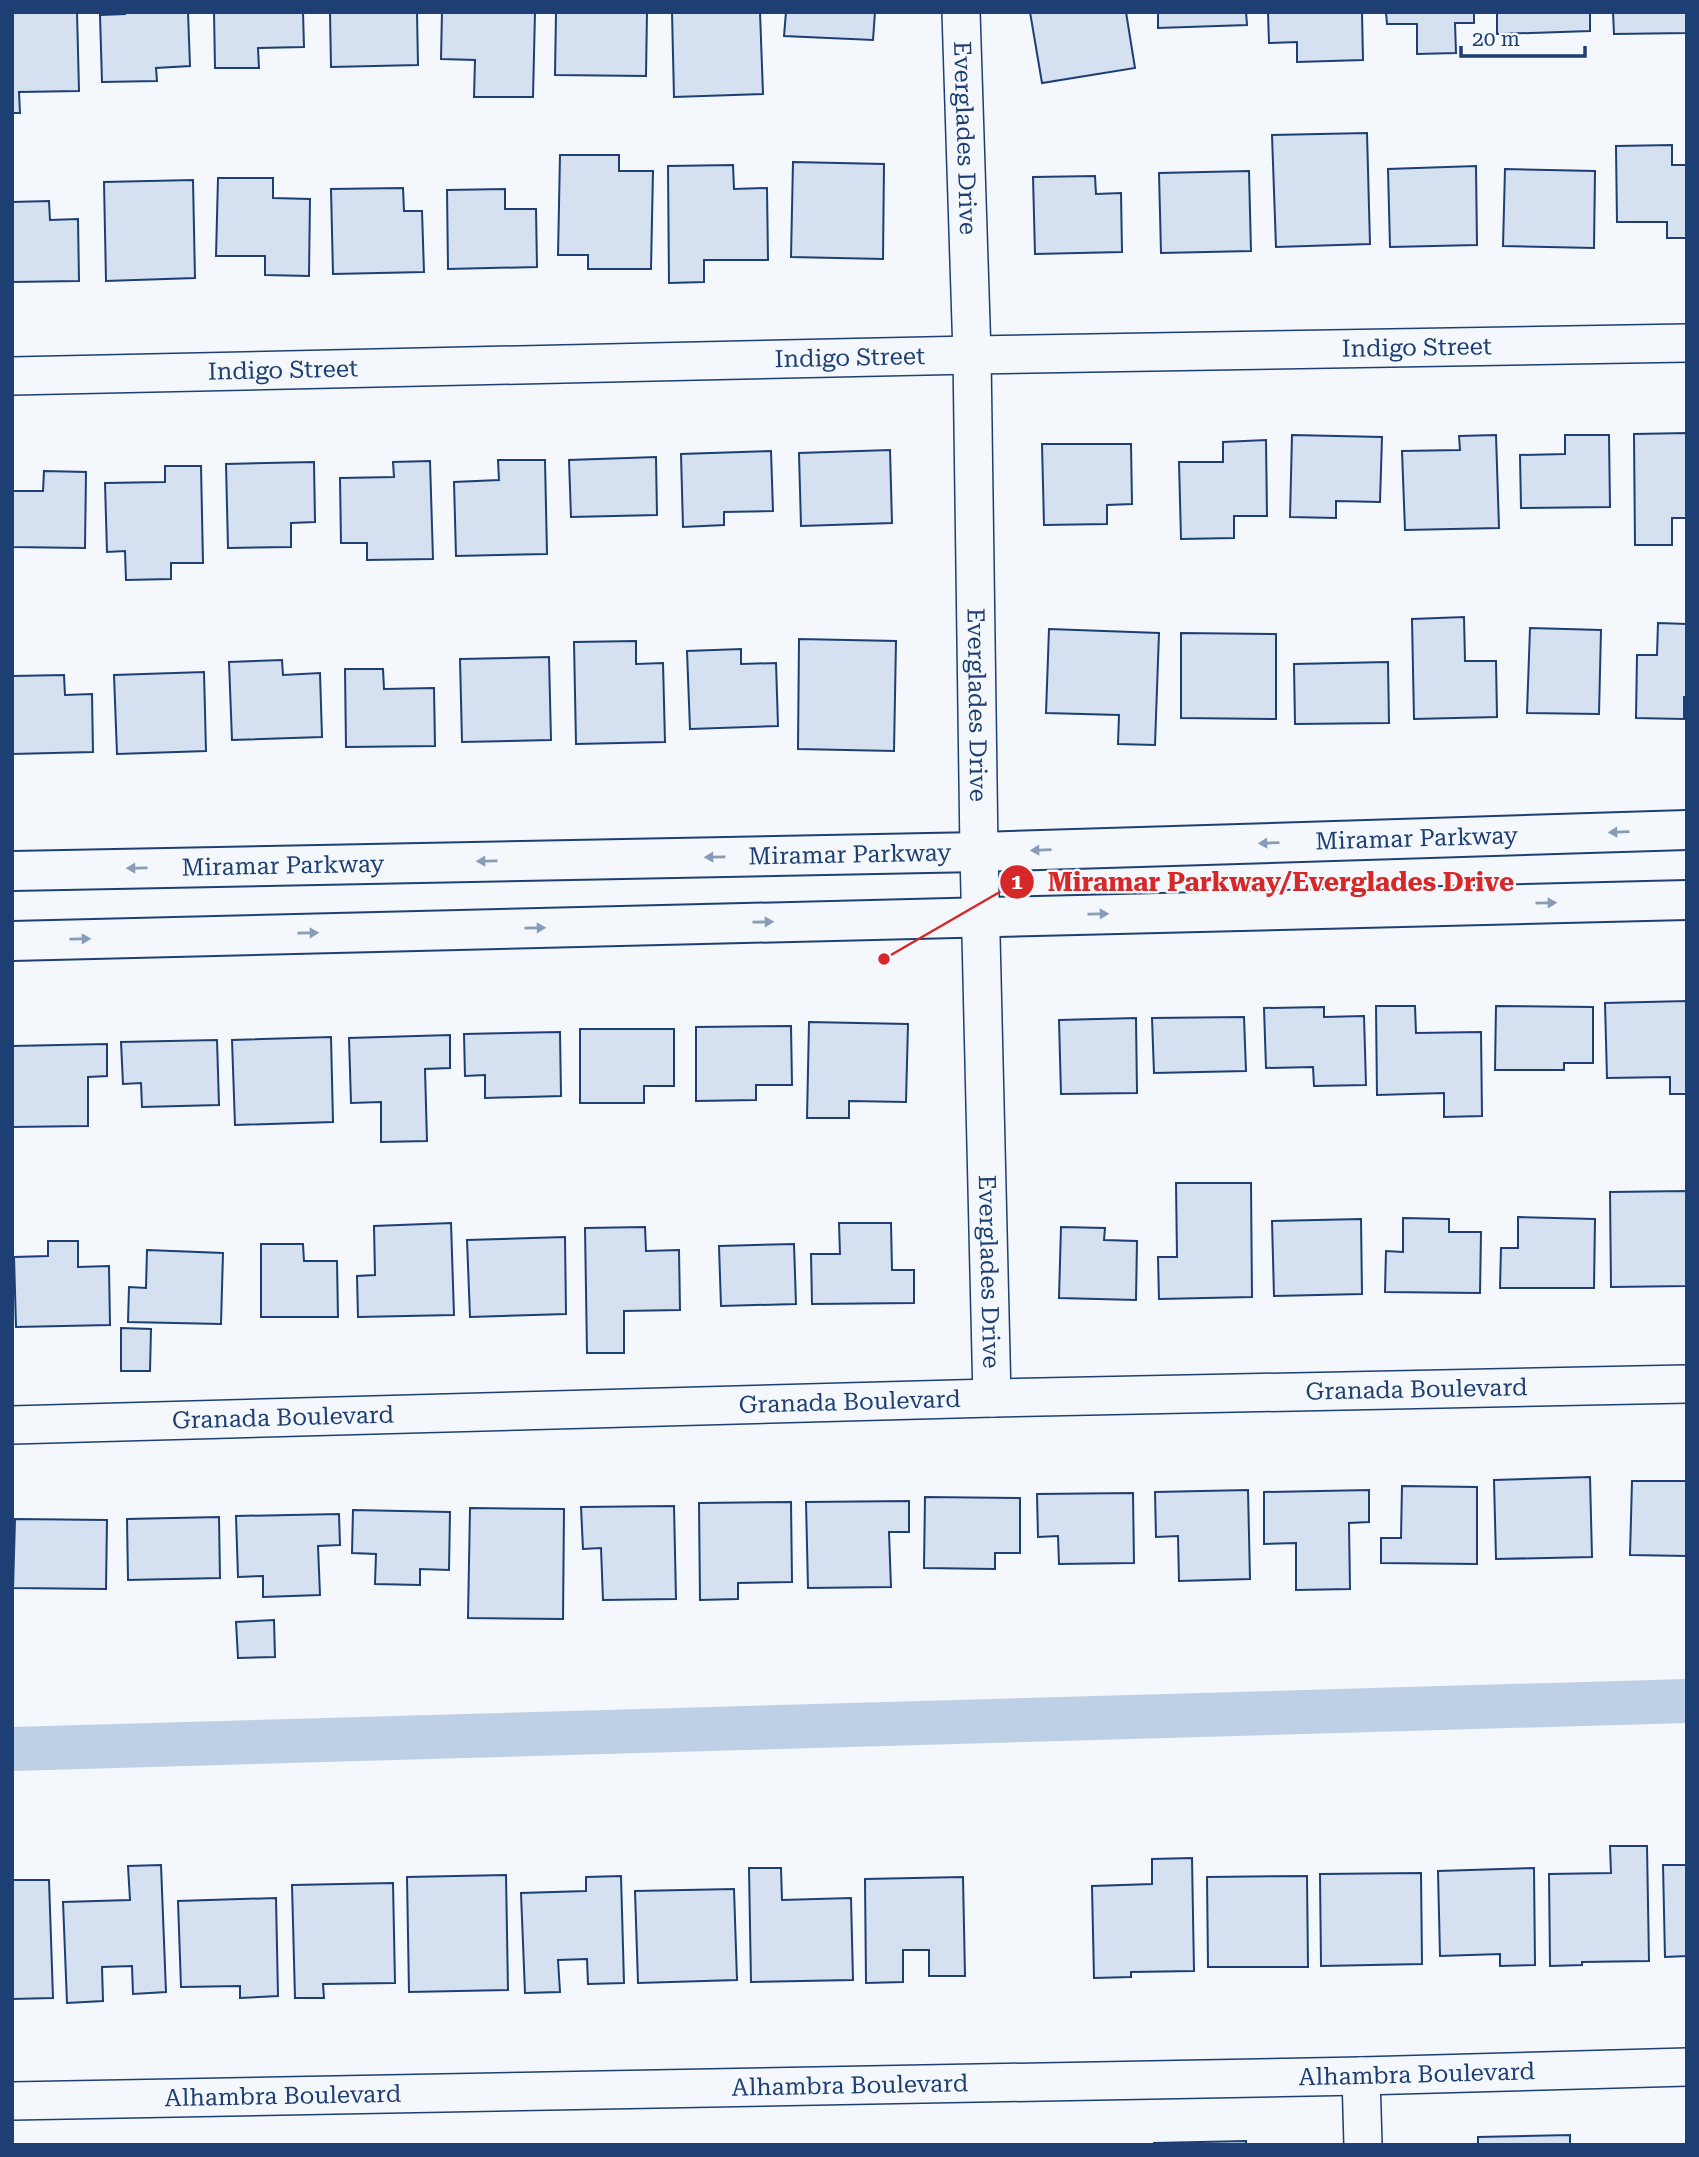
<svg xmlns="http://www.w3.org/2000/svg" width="1699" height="2157" viewBox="0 0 1699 2157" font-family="'Roboto Serif',serif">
<rect width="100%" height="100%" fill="#f4f7fb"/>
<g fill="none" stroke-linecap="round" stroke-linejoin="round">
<path stroke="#bed0e5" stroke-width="44" d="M12 1749 1687 1701"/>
</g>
<g fill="#d5e0f0" stroke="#1d3f73" stroke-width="2">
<path d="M12 12H77L79 91 19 92 20 113H12Z"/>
<path d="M125 12H188L190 66 156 68 157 81 102 82 100 15 125 14Z"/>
<path d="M214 12H303L304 47 258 48 259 68H215Z"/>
<path d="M330 12H417L418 65 331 67Z"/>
<path d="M442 12H535L533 97H474L475 60 441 59Z"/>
<path d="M556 12H647L646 76 555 75Z"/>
<path d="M672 12H760L763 94 674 97Z"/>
<path d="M786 12H875L873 40 784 36Z"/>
<path d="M1030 12H1126L1135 68 1042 83Z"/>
<path d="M1158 12H1246L1247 25 1158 28Z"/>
<path d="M1268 12H1362L1363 60 1297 62V42L1269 43Z"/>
<path d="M1386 12H1474V23H1455L1456 53 1417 54V24H1387Z"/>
<path d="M1497 12H1590V31L1497 34Z"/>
<path d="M1613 12H1687V33L1614 34Z"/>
<path d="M1367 133 1370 244 1276 247 1272 135Z"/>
<path d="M1672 145V165H1687V238H1667V222H1617L1616 146Z"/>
<path d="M560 155H619V171H653L651 269H588V255H558Z"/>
<path d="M793 162 884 164 883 259 791 257Z"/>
<path d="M733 165 734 189 767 188 768 260H704V282L669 283 668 166Z"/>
<path d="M1476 166 1477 245 1390 247 1388 169Z"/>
<path d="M1505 169 1595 171 1594 248 1503 246Z"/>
<path d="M1249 171 1251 251 1161 253 1159 173Z"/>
<path d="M1095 176 1096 194 1121 193 1122 252 1035 254 1033 177Z"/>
<path d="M218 178H273V198L310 199 309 276 265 275V256H216Z"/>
<path d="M193 180 195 278 106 281 104 182Z"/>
<path d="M403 188 404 211H422L424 272 333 274 331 189Z"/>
<path d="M505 189V209H536L537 267 448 269 447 190Z"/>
<path d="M49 201 50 220 78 219 79 281 12 282V202Z"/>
<path d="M1687 433V518H1672V545H1635L1634 434Z"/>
<path d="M1292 435 1382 437 1380 502 1336 501V518L1290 517Z"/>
<path d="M1496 435 1499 528 1405 530 1402 451 1460 450 1459 436Z"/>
<path d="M1565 435H1609L1610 507 1521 508 1520 455 1565 454Z"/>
<path d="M1266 440 1267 516H1234V538L1181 539 1179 462H1223V442Z"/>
<path d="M1042 444H1131L1132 504 1107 505V524L1044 525Z"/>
<path d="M890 450 892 523 801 526 799 453Z"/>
<path d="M771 451 773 511 724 512V525L683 527 681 454Z"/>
<path d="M656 457 657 515 571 517 569 460Z"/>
<path d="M498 460H545L547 554 456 556 454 482 499 480Z"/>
<path d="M430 461 433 559 367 560V543H341L340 478 394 477 393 462Z"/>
<path d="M314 462 315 522 291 523V547L228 548 226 464Z"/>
<path d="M165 466H201L203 563H171V579L126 580 125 551 107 552 105 483 165 482Z"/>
<path d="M44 471 86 472 85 548 12 547V491H43Z"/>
<path d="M1464 617 1465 661H1496L1497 717 1414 719 1412 619Z"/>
<path d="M1658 623 1687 624V697H1684V719L1636 718 1637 655H1657Z"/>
<path d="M1530 628 1601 630 1599 714 1527 713Z"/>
<path d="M1049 629 1159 633 1155 745 1118 744 1119 715 1046 713Z"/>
<path d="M1181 633 1276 634V719L1181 718Z"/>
<path d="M799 639 896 641 894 751 798 749Z"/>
<path d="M636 641V664L663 663 665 742 576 744 574 642Z"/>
<path d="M741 649V664L776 663 778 726 690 729 687 651Z"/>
<path d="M549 657 551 740 462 742 460 659Z"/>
<path d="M282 660 283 675 320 673 322 737 232 740 229 662Z"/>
<path d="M1388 662 1389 723 1295 724 1294 664Z"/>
<path d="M345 669H383L384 689 434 688 435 746 346 747Z"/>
<path d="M204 672 206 751 117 754 114 675Z"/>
<path d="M64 675 65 695 92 694 93 752 12 754V676Z"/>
<path d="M1687 1001V1094H1670V1077L1607 1078 1605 1003Z"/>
<path d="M1376 1006H1415L1416 1033 1481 1032 1482 1116 1444 1117V1093L1377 1095Z"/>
<path d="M1496 1006 1593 1007V1063H1564V1070H1495Z"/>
<path d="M1324 1007V1017L1364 1016 1366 1085 1314 1086 1313 1067 1266 1068 1264 1008Z"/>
<path d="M1244 1017 1246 1071 1154 1073 1152 1018Z"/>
<path d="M1136 1018 1137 1093 1061 1094 1059 1020Z"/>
<path d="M809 1022 908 1024 906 1102 849 1101V1118H807Z"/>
<path d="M791 1026 792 1085H756V1100L696 1101V1027Z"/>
<path d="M580 1029H674V1086H644V1103H580Z"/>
<path d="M560 1032 561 1096 485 1098V1075L465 1076 464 1034Z"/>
<path d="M450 1035V1068L425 1069 427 1141 381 1142V1102L351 1103 349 1038Z"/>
<path d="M331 1037 333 1122 235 1125 232 1040Z"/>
<path d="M217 1040 219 1105 142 1107 141 1083 123 1084 121 1042Z"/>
<path d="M107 1044V1076L88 1077V1126L12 1127V1046Z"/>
<path d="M1176 1183H1251L1252 1297 1159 1299 1158 1257H1177Z"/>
<path d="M1687 1191V1286L1611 1287 1610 1192Z"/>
<path d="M1518 1217 1595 1219 1594 1288H1500L1501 1248H1518Z"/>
<path d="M1403 1218 1449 1219V1232H1481L1480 1293 1385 1292 1386 1251 1403 1252Z"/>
<path d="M1361 1219 1362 1294 1274 1296 1272 1221Z"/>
<path d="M451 1223 454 1315 358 1317 357 1276 375 1275 374 1226Z"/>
<path d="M839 1223H891L892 1270H914V1303L812 1304 811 1254H840Z"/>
<path d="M645 1227 646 1251 679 1250 680 1310 624 1311V1353H587L585 1228Z"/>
<path d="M1061 1227 1105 1228 1104 1240 1137 1241 1136 1300 1059 1298Z"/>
<path d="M565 1237 566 1314 470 1317 467 1240Z"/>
<path d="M48 1241H78V1267L109 1266 110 1325 16 1327 14 1257 48 1256Z"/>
<path d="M261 1244H303L304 1261H337L338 1317H261Z"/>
<path d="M794 1244 796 1304 721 1306 719 1246Z"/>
<path d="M147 1250 223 1253 221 1324 128 1322 129 1287 146 1288Z"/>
<path d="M121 1328 151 1329 150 1371H121Z"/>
<path d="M1590 1477 1592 1557 1496 1559 1494 1480Z"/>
<path d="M1632 1481H1687V1556L1630 1555Z"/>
<path d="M1402 1486 1477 1487V1564L1381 1563V1538H1401Z"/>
<path d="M1248 1490 1250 1579 1179 1581 1178 1536 1156 1537 1155 1492Z"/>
<path d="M1369 1490V1522L1349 1523 1350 1589 1296 1590V1543L1264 1544V1492Z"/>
<path d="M1133 1493 1134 1563 1059 1564 1058 1536 1038 1537 1037 1494Z"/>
<path d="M925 1497 1020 1498V1553H995V1569L924 1568Z"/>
<path d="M909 1501V1532H889L891 1587 808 1588 806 1502Z"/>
<path d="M791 1502 792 1582 738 1583V1599L700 1600 699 1503Z"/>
<path d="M674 1506 676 1599 603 1600 601 1548 583 1549 581 1507Z"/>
<path d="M470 1508 564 1509 563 1619 468 1618Z"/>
<path d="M353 1510 450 1512 449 1570 420 1569V1585L375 1584 376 1554 352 1553Z"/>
<path d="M339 1514 340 1545 318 1546 320 1595 263 1597V1576L238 1577 236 1516Z"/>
<path d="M219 1517 220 1578 128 1580 127 1519Z"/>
<path d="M15 1519 107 1520 106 1589 13 1588Z"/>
<path d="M274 1620 275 1657 238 1658 236 1622Z"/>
<path d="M1610 1846H1647L1649 1961 1582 1962V1965L1550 1966 1549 1874 1611 1873Z"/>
<path d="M1192 1858 1194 1971 1131 1972V1977L1094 1978 1092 1886 1152 1884V1859Z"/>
<path d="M161 1865 166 1992 133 1994 132 1966 102 1967 103 2001 67 2003 63 1902 130 1900 128 1866Z"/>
<path d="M1663 1865H1687V1956L1665 1957Z"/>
<path d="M749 1868H781L782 1900 851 1898 853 1980 751 1982Z"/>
<path d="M1534 1868 1535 1965 1500 1966V1954L1440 1956 1438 1871Z"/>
<path d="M1421 1873 1422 1964 1321 1966 1320 1874Z"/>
<path d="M506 1875 508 1990 409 1992 407 1877Z"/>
<path d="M621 1876 624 1983 588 1984 587 1959 558 1960 560 1992 525 1993 521 1893 586 1891V1877Z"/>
<path d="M1307 1876 1308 1967H1208L1207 1877Z"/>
<path d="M963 1877 965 1976H929V1950H903V1982L866 1983 865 1879Z"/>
<path d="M12 1880H49L53 1998 12 1999Z"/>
<path d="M393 1883 395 1983 323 1984 324 1998H295L292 1885Z"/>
<path d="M734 1889 737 1980 638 1983 635 1891Z"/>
<path d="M276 1898 278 1996 240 1998V1986L181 1987 178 1901Z"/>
<path d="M1570 2135V2145H1478V2137Z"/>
<path d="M1246 2141V2145H1154V2143Z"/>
</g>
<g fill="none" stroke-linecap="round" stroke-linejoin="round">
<defs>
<g id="minor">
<path id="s1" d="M961 12 972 355 979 852 992 1398"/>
<path id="s2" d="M12 376 972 355 1687 343"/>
<path id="s3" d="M12 1425 992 1398 1687 1384"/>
<path d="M1361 2076 1363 2145"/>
<path id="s4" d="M12 2101 1361 2076 1687 2067"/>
</g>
<g id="primary">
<path id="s5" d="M12 871 979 852 1687 830"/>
<path d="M12 941 1687 900"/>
</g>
</defs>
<use href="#minor" stroke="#1d3f73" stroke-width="40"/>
<use href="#primary" stroke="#1d3f73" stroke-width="42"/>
<use href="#minor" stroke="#f4f7fb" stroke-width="37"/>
<use href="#primary" stroke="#f4f7fb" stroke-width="38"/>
</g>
<defs><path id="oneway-solid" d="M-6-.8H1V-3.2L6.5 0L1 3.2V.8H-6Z" transform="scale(1.75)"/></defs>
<g fill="#889bb7">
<use href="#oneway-solid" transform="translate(1619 832) rotate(178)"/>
<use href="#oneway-solid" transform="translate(1269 843) rotate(178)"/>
<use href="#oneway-solid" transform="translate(1041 850) rotate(178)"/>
<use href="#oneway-solid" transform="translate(715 857) rotate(179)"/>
<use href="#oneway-solid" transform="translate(487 861) rotate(179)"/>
<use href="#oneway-solid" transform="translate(137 868) rotate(179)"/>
<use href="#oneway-solid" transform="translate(1546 903) rotate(-1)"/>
<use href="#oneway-solid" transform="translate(1098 914) rotate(-1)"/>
<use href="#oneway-solid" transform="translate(763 922) rotate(-1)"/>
<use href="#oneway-solid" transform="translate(535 928) rotate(-1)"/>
<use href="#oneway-solid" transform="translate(308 933) rotate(-1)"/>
<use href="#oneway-solid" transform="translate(80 939) rotate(-1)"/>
</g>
<g text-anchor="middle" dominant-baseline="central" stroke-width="5" stroke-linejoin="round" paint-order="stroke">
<g font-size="24" fill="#1d3f73" stroke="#f4f7fb">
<text stroke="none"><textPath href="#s1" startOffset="126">Everglades Drive</textPath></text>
<text stroke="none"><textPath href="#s2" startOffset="1405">Indigo Street</textPath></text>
<text stroke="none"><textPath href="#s2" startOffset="838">Indigo Street</textPath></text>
<text stroke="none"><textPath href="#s2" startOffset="271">Indigo Street</textPath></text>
<text stroke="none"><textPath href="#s1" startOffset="693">Everglades Drive</textPath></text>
<text stroke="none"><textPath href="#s5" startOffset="1405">Miramar Parkway</textPath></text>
<text stroke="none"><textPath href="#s5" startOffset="838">Miramar Parkway</textPath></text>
<text stroke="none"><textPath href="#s5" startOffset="271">Miramar Parkway</textPath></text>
<text stroke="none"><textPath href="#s1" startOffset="1260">Everglades Drive</textPath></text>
<text stroke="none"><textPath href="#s3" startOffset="1405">Granada Boulevard</textPath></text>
<text stroke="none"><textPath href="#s3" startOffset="838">Granada Boulevard</textPath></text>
<text stroke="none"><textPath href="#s3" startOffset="271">Granada Boulevard</textPath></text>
<text stroke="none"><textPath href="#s4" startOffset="1405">Alhambra Boulevard</textPath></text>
<text stroke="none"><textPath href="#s4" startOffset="838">Alhambra Boulevard</textPath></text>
<text stroke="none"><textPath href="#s4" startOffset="271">Alhambra Boulevard</textPath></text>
</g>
</g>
<path fill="none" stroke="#d62828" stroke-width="2.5" d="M884 959L1017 882"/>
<g fill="#d62828" stroke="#f4f7fb" stroke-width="2.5">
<circle cx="884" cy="959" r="7"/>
<circle cx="1017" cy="882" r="18"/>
</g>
<g font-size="21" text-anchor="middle" font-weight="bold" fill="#fff">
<text x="1017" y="889">1</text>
</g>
<g font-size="26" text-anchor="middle" font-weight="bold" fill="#d62828" stroke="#f4f7fb" stroke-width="5" stroke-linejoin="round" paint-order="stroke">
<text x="1281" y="891">Miramar Parkway/Everglades Drive</text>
</g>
<rect width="1699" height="2157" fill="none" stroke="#1d3f73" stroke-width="28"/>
<path d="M1461 46v10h124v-10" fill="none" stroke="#1d3f73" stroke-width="3.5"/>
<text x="1472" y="46" font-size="21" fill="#1d3f73" stroke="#f4f7fb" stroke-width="5" paint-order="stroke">20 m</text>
</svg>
